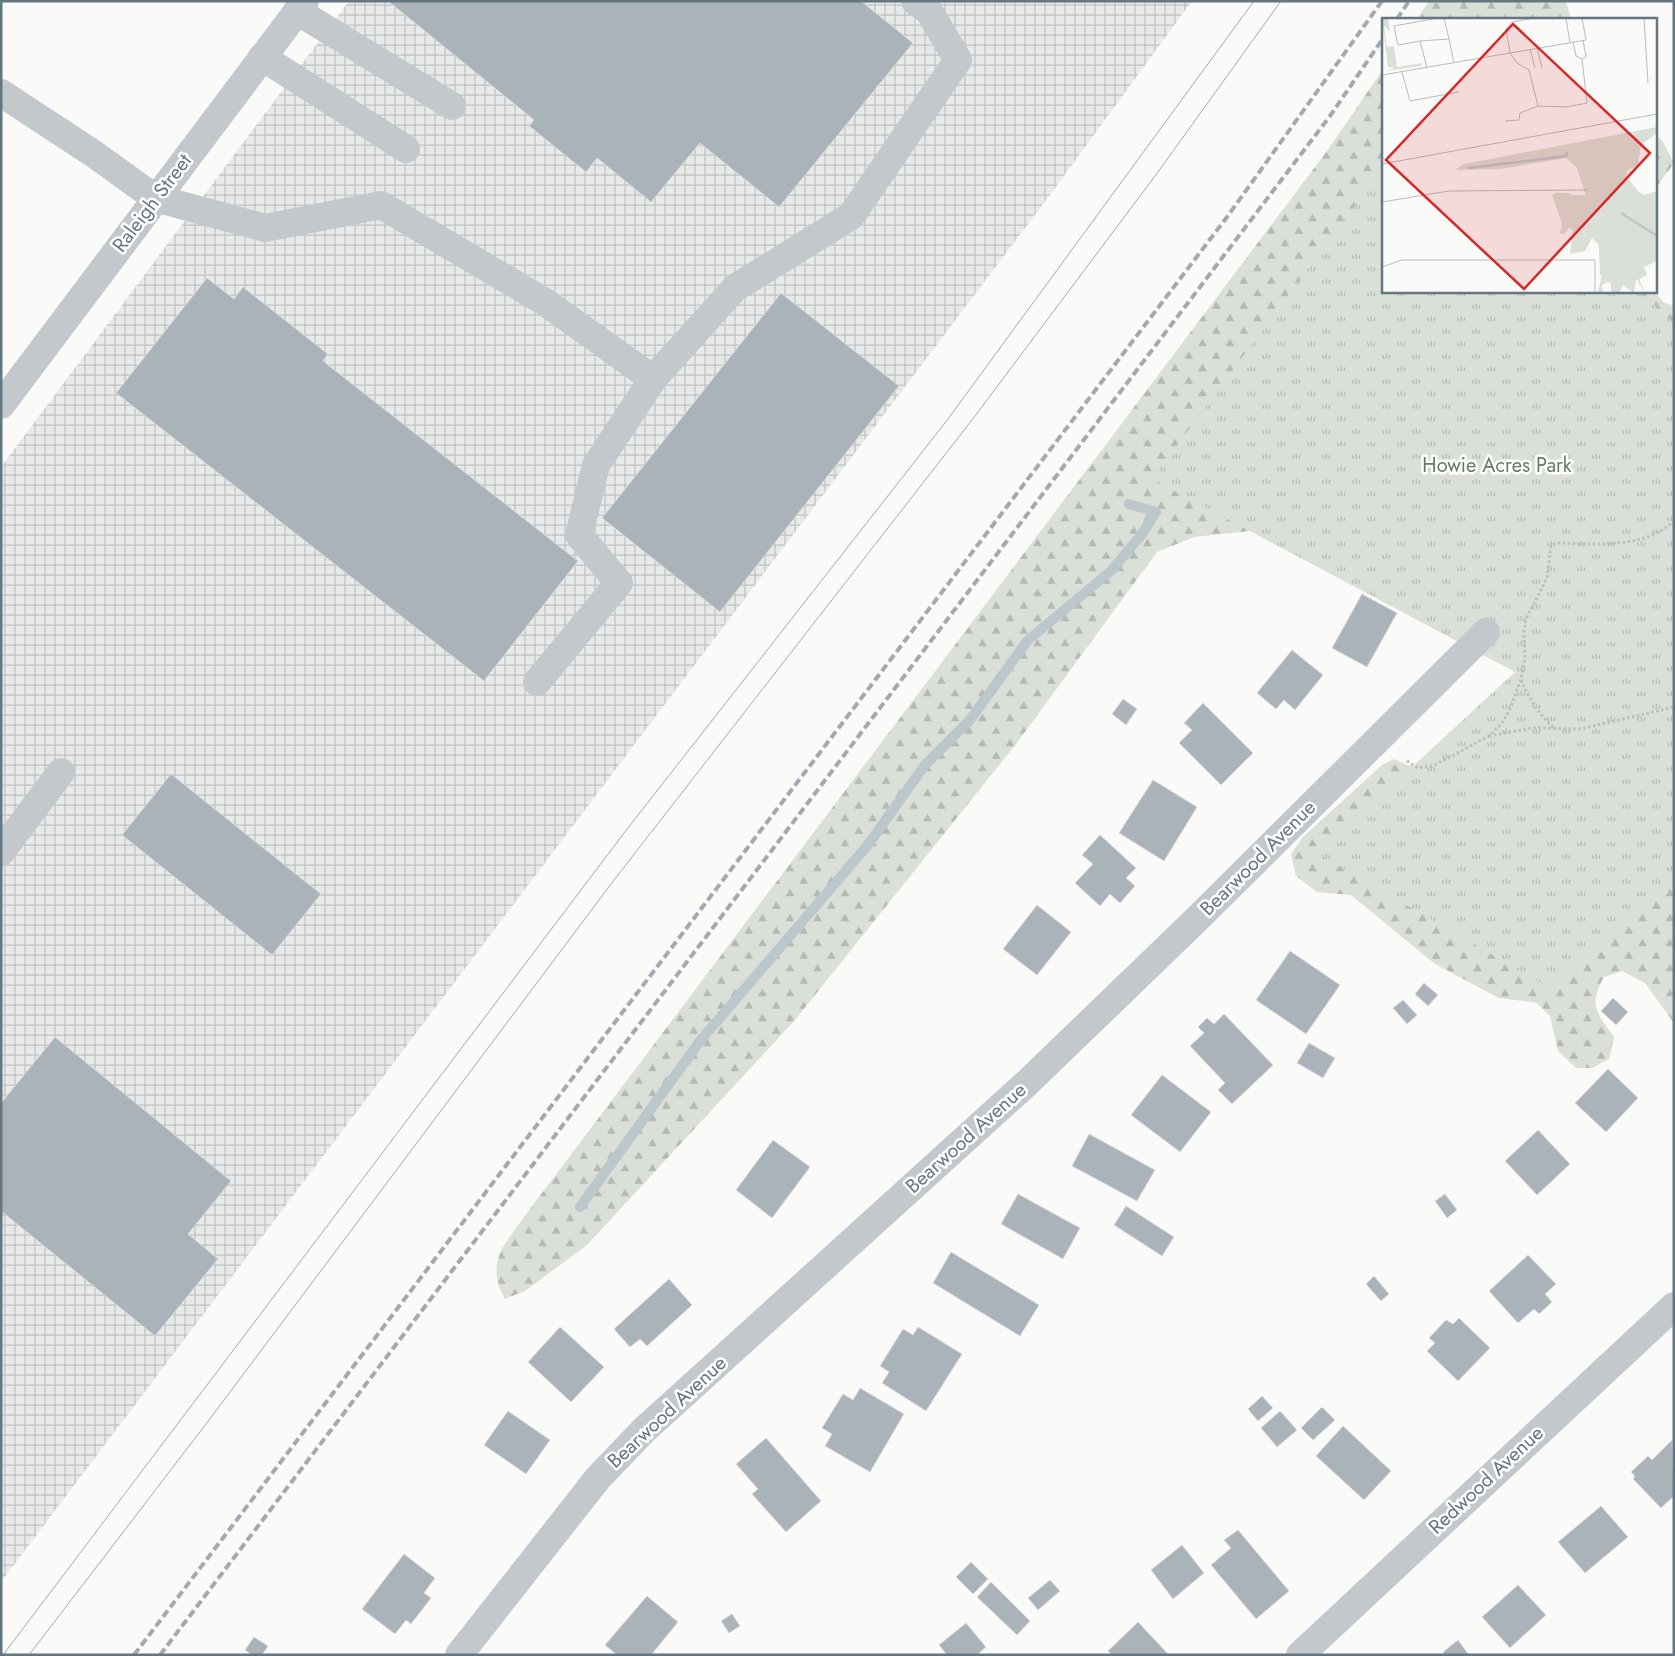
<svg xmlns="http://www.w3.org/2000/svg" width="1675" height="1656" viewBox="0 0 1675 1656" font-family="Jost,sans-serif">
<defs>
<pattern id="industrial-grid" width="8" height="8" patternUnits="userSpaceOnUse" patternTransform="scale(1.25)"><rect width="8" height="8" fill="#e8e9e9"/><path d="M0 4h8M4 0v8" fill="none" stroke="#c0c1c2"/></pattern>
<pattern id="forest-firs" width="22" height="20" patternUnits="userSpaceOnUse" patternTransform="scale(1.25)"><rect width="22" height="20" fill="#dadfd7"/><path d="M5 1l3.5 6h-7zM16 11l3.5 6h-7z" fill="#b4b9b4"/></pattern>
<pattern id="park-tufts" width="24" height="20" patternUnits="userSpaceOnUse" patternTransform="scale(1.25)"><rect width="24" height="20" fill="#dadfd7"/><path d="M3 7l-1-3M5 7V3M7 7l1-3M15 17l-1-3M17 17v-4M19 17l1-3" fill="none" stroke="#b4b9b4"/></pattern>
</defs>
<rect width="100%" height="100%" fill="#fafaf8"/>
<path fill="url(#industrial-grid)" d="M349 1H1192L1050 195 1 1582V467Z"/>
<g fill="url(#forest-firs)">
<path d="M1429 1H1566L1571 19H1417Z"/>
<path d="M1384 68V291H1654L1663 302 1674 306V508L1318 545 1250 531 1194 537 1157 552 1016 744 795 1020 587 1245 525 1291 505 1299C483 1260 508 1241 530 1209L1327 151Z"/>
<path d="M1656 136 1662 140 1674 163 1656 188Z"/>
<path d="M1674 720V1023L1645 983 1622 971 1604 977C1588 1006 1597 1013 1614 1037L1609 1059 1592 1068H1576L1558 1051 1550 1016 1537 1003 1499 998 1435 964 1351 895 1317 892 1296 876 1291 854 1303 837 1382 765 1394 759 1407 765 1429 769Z"/>
</g>
<path fill="url(#park-tufts)" d="M1384 166V291H1638L1674 323V872L1550 988 1318 854 1515 672 1152 479Z"/>
<g fill="none" stroke-linecap="round" stroke-linejoin="round">
<path stroke="#bbc7cb" stroke-width="10" d="M580 1207 700 1041 867 846 925 765 970 720 1027 641 1111 571 1142 534 1156 512 1129 504"/>
</g>
<g fill="#aab3b9" stroke="#dcdcda">
<path d="M388 1H861L913 43 779 207 700 143 651 202 597 158 586 172 529 126 534 120Z"/>
<path d="M207 278 234 299 243 287 328 354 323 361 578 561 484 681 116 393Z"/>
<path d="M781 293 899 386 720 612 602 518Z"/>
<path d="M1362 594 1397 613 1367 667 1332 648Z"/>
<path d="M1292 650 1323 675 1295 710 1284 700 1276 709 1257 693Z"/>
<path d="M1123 699 1137 709 1126 725 1112 714Z"/>
<path d="M1203 703 1253 753 1221 785 1179 743 1192 730 1184 723Z"/>
<path d="M171 774 321 894 272 955 122 835Z"/>
<path d="M1153 780 1197 807 1164 861 1119 833Z"/>
<path d="M1100 835 1136 868 1126 878 1135 886 1120 903 1110 894 1100 906 1075 883 1093 864 1082 855Z"/>
<path d="M1037 905 1071 932 1037 975 1003 949Z"/>
<path d="M1290 951 1340 985 1306 1034 1256 1000Z"/>
<path d="M1424 983 1438 995 1428 1006 1415 994Z"/>
<path d="M1613 998 1628 1012 1616 1025 1601 1011Z"/>
<path d="M1403 1000 1417 1015 1407 1024 1393 1008Z"/>
<path d="M1224 1014 1273 1065 1232 1104 1218 1090 1225 1083 1190 1046 1204 1033 1198 1027 1207 1018 1214 1024Z"/>
<path d="M55 1037 231 1181 188 1234 218 1259 155 1336 1 1211V1103Z"/>
<path d="M1309 1043 1335 1058 1323 1078 1297 1063Z"/>
<path d="M1608 1069 1638 1098 1606 1132 1575 1103Z"/>
<path d="M1162 1075 1211 1112 1180 1152 1131 1115Z"/>
<path d="M1538 1130 1570 1164 1537 1195 1505 1161Z"/>
<path d="M1089 1134 1155 1170 1137 1201 1072 1166Z"/>
<path d="M773 1140 810 1167 772 1218 736 1190Z"/>
<path d="M1018 1194 1080 1228 1063 1259 1001 1224Z"/>
<path d="M1445 1194 1457 1210 1447 1218 1435 1201Z"/>
<path d="M1126 1206 1174 1237 1162 1256 1114 1225Z"/>
<path d="M951 1252 1039 1305 1020 1336 933 1283Z"/>
<path d="M1528 1255 1556 1284 1545 1294 1552 1302 1539 1314 1534 1309 1518 1323 1489 1291Z"/>
<path d="M1374 1276 1389 1294 1381 1301 1366 1284Z"/>
<path d="M669 1279 692 1305 647 1346 640 1339 630 1347 614 1329Z"/>
<path d="M1459 1318 1490 1348 1458 1381 1427 1351 1435 1343 1429 1338 1446 1320 1453 1324Z"/>
<path d="M560 1327 604 1367 571 1402 528 1362Z"/>
<path d="M918 1327 962 1354 926 1411 882 1383 889 1372 880 1366 903 1329 913 1335Z"/>
<path d="M860 1388 904 1414 870 1472 825 1446 832 1434 822 1428 843 1394 853 1400Z"/>
<path d="M1262 1396 1273 1408 1258 1421 1248 1409Z"/>
<path d="M1322 1407 1335 1420 1313 1440 1301 1428Z"/>
<path d="M508 1411 550 1440 526 1474 484 1445Z"/>
<path d="M1280 1411 1297 1430 1277 1447 1261 1428Z"/>
<path d="M1343 1426 1391 1471 1364 1500 1316 1456Z"/>
<path d="M766 1438 821 1501 786 1532 752 1494 758 1489 736 1464Z"/>
<path d="M1672 1440 1674 1496 1661 1508 1633 1479 1635 1476 1631 1472 1648 1456 1652 1460Z"/>
<path d="M1601 1506 1628 1537 1585 1573 1558 1542Z"/>
<path d="M1238 1530 1289 1591 1256 1619 1211 1565 1231 1548 1224 1540Z"/>
<path d="M1182 1545 1204 1573 1173 1599 1151 1570Z"/>
<path d="M404 1554 435 1578 424 1593 431 1598 411 1624 406 1620 395 1634 362 1609Z"/>
<path d="M971 1562 988 1579 973 1594 956 1577Z"/>
<path d="M1050 1580 1060 1591 1038 1610 1028 1598Z"/>
<path d="M991 1582 1030 1621 1017 1635 977 1597Z"/>
<path d="M1518 1585 1546 1615 1510 1648 1482 1617Z"/>
<path d="M647 1596 678 1622 651 1655H617L605 1645Z"/>
<path d="M732 1614 740 1626 729 1633 721 1621Z"/>
<path d="M1138 1622 1169 1655H1112L1108 1651Z"/>
<path d="M966 1623 986 1647 977 1655H947L939 1645Z"/>
<path d="M254 1637 268 1646 262 1655H252L245 1650Z"/>
<path d="M1458 1640 1469 1655H1445L1443 1652Z"/>
</g>
<g fill="none" stroke-linecap="round" stroke-linejoin="round">
<g stroke="#bbbfc2" stroke-width="3" stroke-dasharray="2.5 2.5" stroke-linecap="butt">
<path d="M1521 680C1529 699 1539 714 1554 728"/>
<path d="M1489 736 1533 728 1581 729 1674 707"/>
<path d="M1407 761 1418 768 1433 766 1489 736 1502 723 1510 709 1521 679 1525 658 1524 631 1526 619 1547 578 1551 545 1559 543C1596 544 1644 549 1674 521"/>
</g>
<g stroke="#c3c8cc" stroke-width="28">
<path d="M297 11 452 106"/>
<path d="M262 57 406 149"/>
<path d="M1 93 94 154 155 198 265 228 381 205 545 302 653 379 735 288 851 216 958 60 929 11 915 1"/>
<path d="M1 405 305 1"/>
<path d="M537 682 619 583 579 535 596 465 653 379"/>
<path d="M1 852 61 772"/>
<path d="M459 1655 598 1478 644 1430 1027 1083 1197 919 1486 632"/>
<path d="M1300 1655 1674 1306"/>
</g>
<g stroke="#a2aab0" stroke-width="1">
<path d="M3 1655 624 833 948 419 1254 1"/>
<path d="M29 1655 206 1424 614 880 975 416 1158 172 1281 1"/>
</g>
<g stroke="#a2aab0" stroke-width="4" stroke-dasharray="8 4" stroke-linecap="butt">
<path d="M1397 19 1409 1"/>
<path d="M134 1655 1227 217 1382 1"/>
<path d="M160 1655 1330 116 1384 37"/>
</g>
</g>
<g text-anchor="middle" dominant-baseline="central" stroke-width="5" stroke-linejoin="round" paint-order="stroke">
<g font-size="20" fill="#657683" stroke="#fff">
<text transform="translate(152 203) rotate(-53)">Raleigh Street</text>
<text transform="translate(1258 858) rotate(-45)">Bearwood Avenue</text>
<text transform="translate(966 1138) rotate(-42)">Bearwood Avenue</text>
<text transform="translate(667 1412) rotate(-43)">Bearwood Avenue</text>
<text transform="translate(1486 1480) rotate(-43)">Redwood Avenue</text>
</g>
<g font-size="20" fill="#687a64" stroke="#fff">
<text x="1497" y="465">Howie Acres Park</text>
</g>
</g>
<g transform="translate(1382 18)">
<rect width="275" height="275" fill="#fafaf8"/>
<path d="M0 0H6L8 13 2 8 5 29 12 28 15 49 40 45 39 48 5 53 13 50 6 49Z" fill="#dadfd7"/>
<path d="M275 109V115L259 127 256 148 245 152 244 158 257 174 262 177 275 173V221L184 140 118 151 73 152 82 146ZM174 175H187L206 189 254 261 252 275 241 267 237 275H229V265L226 264 220 267 221 275H216L220 256 218 228 210 220 203 233 188 236 191 213 188 209 182 216 178 215 180 206 170 177Z" fill="#dadfd7"/>
<path d="M240 124 247 198 275 180V243L262 249 265 257 257 261 263 275 255 262 247 265 240 250 231 254 232 257H218L216 206H182L174 177H204L189 134Z" fill="#dadfd7"/>
<path fill="none" stroke="#bbc7cb" stroke-width="2.5" d="M86 150 184 138 185 134M239 195 275 218"/>
<path fill="none" stroke="#b5bdc2" stroke-width="1" d="M62 0 67 21M153 0 130 4 124 11 128 35 135 45 147 52 156 88 184 89 205 85 200 41 194 38 191 24M184 0 188 25M262 0 266 65M38 23 67 21 72 45M155 30 160 50M148 31 153 50M200 41 204 39 201 22M45 50 38 23 16 27 12 8 56 0M20 54 28 83 77 74M0 57 204 22 200 0M123 103 137 102 138 95 156 88M0 146 275 96M0 184 67 173 205 172M0 249 20 242H213V275"/>
<path fill="#d62828" fill-opacity="0.15" stroke="#d62828" stroke-width="2.5" d="M131 6 268 135 142 271 4 142Z"/>
<rect width="275" height="275" fill="none" stroke="#657683" stroke-width="2.5"/>
</g>
<rect width="1675" height="1656" fill="none" stroke="#657683" stroke-width="5"/>
</svg>
